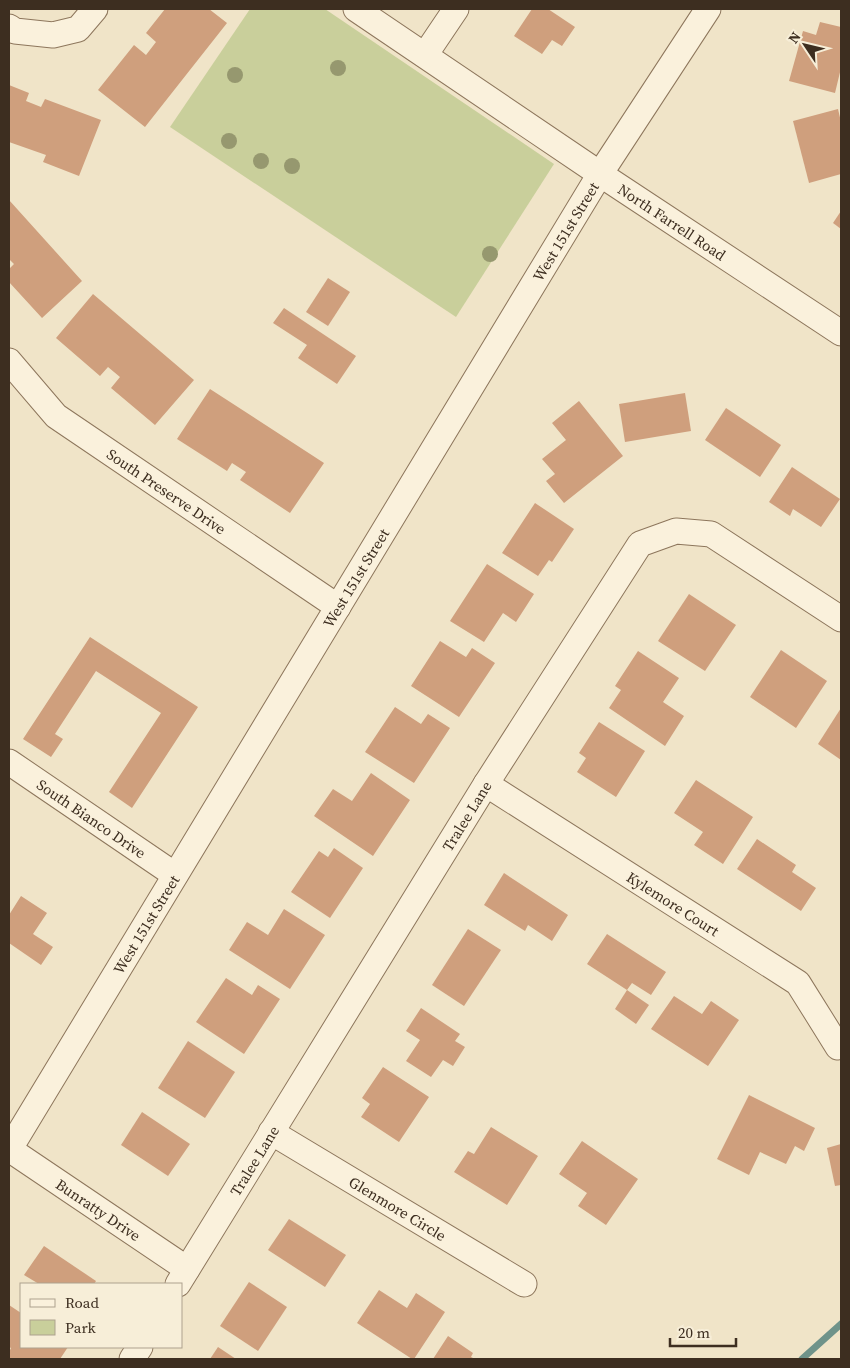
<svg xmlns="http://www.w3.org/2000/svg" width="850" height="1368" viewBox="0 0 850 1368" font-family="'Source Serif 4',serif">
<rect width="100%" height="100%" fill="#f0e4c8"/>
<path fill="#c9cf9b" d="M250 9H325L554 164 456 317 170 127Z"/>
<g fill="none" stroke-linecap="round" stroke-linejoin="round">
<path stroke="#6f938a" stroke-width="7" d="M802 1359 841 1324"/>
</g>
<g fill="#cf9f7d">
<path d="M165 9H209L227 23 145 127 98 90 134 45 146 55 156 42 146 33Z"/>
<path d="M532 9H548L575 27 562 46 552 40 542 54 514 36Z"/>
<path d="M820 22 841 27V68L835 93 789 81 803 31 816 35Z"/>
<path d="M9 85 29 93 26 101 41 107 45 99 101 120 79 176 43 162 46 155 9 142Z"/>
<path d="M838 109 841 122V174L809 183 793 121Z"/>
<path d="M9 200 82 281 42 318 9 282V269L14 264 9 259Z"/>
<path d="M841 211V229L833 223Z"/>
<path d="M328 278 350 292 328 326 306 312Z"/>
<path d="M93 294 194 380 155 425 111 388 120 377 108 367 100 376 56 338Z"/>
<path d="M284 308 356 356 337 384 298 358 307 345 273 323Z"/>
<path d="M210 389 324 463 290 513 240 480 246 472 232 463 227 471 177 439Z"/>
<path d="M685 393 691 431 625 442 619 404Z"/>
<path d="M579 401 623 456 564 503 546 481 555 474 542 459 566 440 552 423Z"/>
<path d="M726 408 781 445 760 477 705 440Z"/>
<path d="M792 467 840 499 821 527 793 509 790 516 769 502Z"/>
<path d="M535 503 574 529 552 562 549 560 538 576 502 553Z"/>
<path d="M487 564 534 594 516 622 503 613 484 642 450 621Z"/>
<path d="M689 594 736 625 705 671 658 641Z"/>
<path d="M90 637 198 707 132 808 109 792 161 713 96 671 55 734 63 739 51 757 23 739Z"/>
<path d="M440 641 466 657 472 648 495 663 459 717 411 686Z"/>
<path d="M781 650 827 681 796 728 750 697Z"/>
<path d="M638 651 679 678 663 702 684 716 665 746 609 708 621 690 615 686Z"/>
<path d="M395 707 421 724 428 714 450 728 414 783 365 752Z"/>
<path d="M841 708V760L818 744Z"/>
<path d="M599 722 645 751 616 797 577 772 586 758 579 753Z"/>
<path d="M371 773 410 800 373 856 314 816 333 789 352 801Z"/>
<path d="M696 780 753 817 723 864 694 845 703 832 674 813Z"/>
<path d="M757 839 796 865 792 872 816 888 801 911 737 869Z"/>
<path d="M334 848 363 868 330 918 291 892 319 851 328 857Z"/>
<path d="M504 873 568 915 552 941 528 925 525 931 484 905Z"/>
<path d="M21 896 47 913 33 934 53 947 41 965 9 943V915Z"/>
<path d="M284 909 325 935 290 989 229 950 247 922 268 935Z"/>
<path d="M468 929 501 950 464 1006 432 985Z"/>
<path d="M607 934 666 972 651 995 632 983 627 990 587 964Z"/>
<path d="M226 978 252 995 258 985 280 999 244 1054 196 1022Z"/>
<path d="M627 990 649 1005 636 1024 615 1009Z"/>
<path d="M674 996 702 1014 711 1001 739 1020 708 1066 651 1029Z"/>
<path d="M421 1008 460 1034 455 1041 465 1047 453 1066 443 1060 431 1077 406 1061 420 1040 406 1031Z"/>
<path d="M188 1041 235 1072 205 1118 158 1088Z"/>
<path d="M383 1067 429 1097 399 1142 361 1117 370 1104 362 1098Z"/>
<path d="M749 1095 815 1128 804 1151 795 1146 786 1164 760 1152 749 1175 717 1159Z"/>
<path d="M142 1112 190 1144 168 1176 121 1145Z"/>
<path d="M491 1127 538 1156 507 1205 454 1172 468 1151 474 1154Z"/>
<path d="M582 1141 638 1179 606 1225 578 1206 587 1193 559 1174Z"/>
<path d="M841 1144V1185L835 1186 827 1148Z"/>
<path d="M289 1219 346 1255 325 1287 268 1250Z"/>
<path d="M44 1246 96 1281 94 1284H39L24 1275Z"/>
<path d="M249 1282 287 1307 258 1351 220 1326Z"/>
<path d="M379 1290 407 1308 416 1293 445 1312 414 1359H412L357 1323Z"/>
<path d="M9 1305 21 1313V1347H68L60 1359H9V1352L11 1348 9 1347Z"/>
<path d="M448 1336 473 1353 471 1357 475 1359H433Z"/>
<path d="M218 1347 236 1359H210Z"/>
</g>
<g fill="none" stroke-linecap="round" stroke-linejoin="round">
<defs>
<g id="minor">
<path id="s1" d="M356 9 600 174 841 333"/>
<path d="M9 27 15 31 53 35 78 29 95 9"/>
<path d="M425 55 456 9"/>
<path id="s2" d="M9 361 56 416 338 607"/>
<path id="s3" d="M9 762 175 875"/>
<path id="s4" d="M486 784 798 983 838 1047"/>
<path id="s5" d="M271 1132 524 1284"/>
<path id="s6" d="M9 1149 187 1269"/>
<path id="s7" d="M9 1150 600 174 708 9"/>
<path id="s8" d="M178 1284 486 784 640 544 676 531 711 534 841 619"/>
<path d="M132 1359 140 1347"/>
</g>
</defs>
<use href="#minor" stroke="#8d765c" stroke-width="27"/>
<use href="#minor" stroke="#faf1dc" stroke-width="25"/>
</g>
<g fill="#96986f">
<circle cx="338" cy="68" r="8"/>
<circle cx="235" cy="75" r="8"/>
<circle cx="229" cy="141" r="8"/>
<circle cx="261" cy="161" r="8"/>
<circle cx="292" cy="166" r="8"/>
<circle cx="490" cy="254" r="8"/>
</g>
<g text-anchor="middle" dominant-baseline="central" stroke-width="4" stroke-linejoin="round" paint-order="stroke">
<g font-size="15" fill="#3d2e20" stroke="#f7eed8">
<text stroke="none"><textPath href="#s1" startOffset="381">North Farrell Road</textPath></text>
<text stroke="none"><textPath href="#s7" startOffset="1074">West 151st Street</textPath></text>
<text stroke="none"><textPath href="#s2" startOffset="206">South Preserve Drive</textPath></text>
<text stroke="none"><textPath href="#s7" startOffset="669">West 151st Street</textPath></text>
<text stroke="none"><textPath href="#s8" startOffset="550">Tralee Lane</textPath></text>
<text stroke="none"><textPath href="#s3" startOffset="100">South Bianco Drive</textPath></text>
<text stroke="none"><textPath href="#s4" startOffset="222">Kylemore Court</textPath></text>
<text stroke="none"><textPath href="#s7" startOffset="264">West 151st Street</textPath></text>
<text stroke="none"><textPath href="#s8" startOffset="145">Tralee Lane</textPath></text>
<text stroke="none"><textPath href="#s5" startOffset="148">Glenmore Circle</textPath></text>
<text stroke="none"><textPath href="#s6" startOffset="108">Bunratty Drive</textPath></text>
</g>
</g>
<rect width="850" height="1368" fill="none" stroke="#3d2e20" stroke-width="20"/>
<rect x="20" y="1283" width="162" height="65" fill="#f7eed8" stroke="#ada18e"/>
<rect x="30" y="1299" width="25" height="8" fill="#faf1dc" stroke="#ada18e"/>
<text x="65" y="1308" font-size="15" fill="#3d2e20">Road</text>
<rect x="30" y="1320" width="25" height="15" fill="#c9cf9b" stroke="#ada18e"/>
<text x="65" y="1333" font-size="15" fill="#3d2e20">Park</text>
<g transform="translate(805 45) rotate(305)" stroke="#f7eed8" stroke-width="4" paint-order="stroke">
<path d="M0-4L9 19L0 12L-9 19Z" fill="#3d2e20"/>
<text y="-8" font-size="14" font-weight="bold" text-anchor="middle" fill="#3d2e20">N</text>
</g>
<path d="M670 1338v8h66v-8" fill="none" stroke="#3d2e20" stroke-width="2.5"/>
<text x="678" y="1338" font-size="15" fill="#3d2e20" stroke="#f7eed8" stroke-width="4" paint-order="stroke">20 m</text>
</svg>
